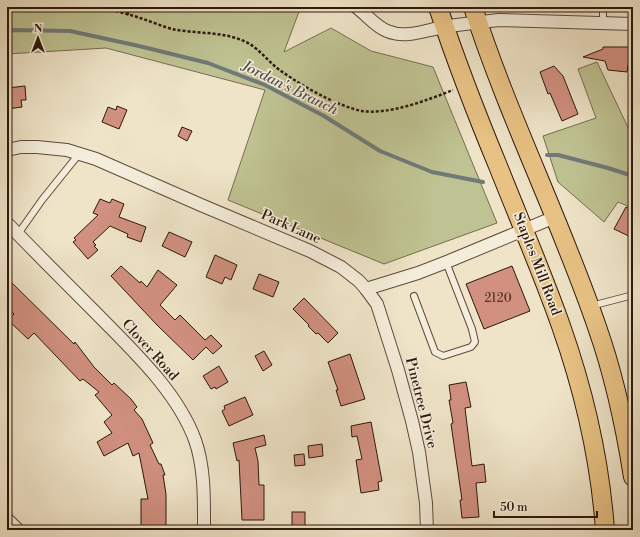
<svg xmlns="http://www.w3.org/2000/svg" width="640" height="537" viewBox="0 0 640 537" font-family="'Libre Bodoni',serif">
<rect width="100%" height="100%" fill="#efe4c8"/>
<filter id="stains"><feTurbulence type="fractalNoise" baseFrequency=".005" numOctaves="4"/><feColorMatrix values="0 0 0 0 .2 0 0 0 0 .09 0 0 0 0 .02 0 0 0 .5 -.17"/></filter>
<radialGradient id="worn" r=".72"><stop offset=".6" stop-color="#630" stop-opacity="0"/><stop offset="1" stop-color="#630" stop-opacity=".3"/></radialGradient>
<g fill="#bfc292" stroke="#766d4f">
<path d="M7 7H299L300 9 284 52 331 28 371 51 433 67 497 223 384 264 228 200 265 90 106 48 7 54Z"/>
<path d="M597 62 633 138V208L618 202 604 222 558 182 543 136 596 118 578 69Z"/>
</g>
<g fill="none" stroke-linecap="round" stroke-linejoin="round">
<g stroke="#707a77" stroke-width="4">
<path d="M7 31 16 30 70 31 139 46 208 63 265 85 324 116 380 151 432 172 483 182"/>
<path d="M547 155H558L608 168 633 176"/>
</g>
</g>
<g fill="#d19080" stroke="#2c180c">
<path d="M603 47H633V65H628L627 72 608 70 605 61 583 57 603 49Z"/>
<path d="M554 66 563 76 578 114 562 121 550 93 548 94 540 72Z"/>
<path d="M25 86 26 100H21L22 107 7 109V88Z"/>
<path d="M117 106 127 110 119 129 102 122 108 107 116 110Z"/>
<path d="M182 127 192 131 187 141 178 136Z"/>
<path d="M100 199 110 203 112 199 124 204 119 217 146 227 141 242 127 237 128 234 110 226 93 242 96 245 94 246 98 250 88 259 73 242 76 240 74 238 98 215 93 213Z"/>
<path d="M626 207 633 211V238L614 229Z"/>
<path d="M169 232 192 242 185 257 162 246Z"/>
<path d="M215 255 237 265 231 280 225 277 222 284 206 277Z"/>
<path d="M121 266 140 283 141 281 147 287 158 270 177 285 160 305 175 320 180 315 205 340 211 335 222 346 213 354 206 347 193 360 157 325 111 276Z"/>
<path d="M512 266 530 311 484 329 466 284Z"/>
<path d="M259 274 279 282 273 297 253 289Z"/>
<path d="M7 278 74 344 75 342 94 367 112 385 114 383 131 399 137 407 134 410 142 419 153 443 150 445 159 464H161L165 475H163L166 494V530H146V527H141V499H148L139 453 133 456 128 443 104 456 97 442 112 433 104 422 112 415 95 395 99 392 83 379 80 381 34 333 28 339 8 320 14 314 7 306Z"/>
<path d="M304 298 338 333 328 343 318 333 316 334 308 326 309 325 293 309Z"/>
<path d="M264 351 272 365 263 371 255 356Z"/>
<path d="M350 354 365 399 341 406 336 390H338L328 362Z"/>
<path d="M219 366 228 382 216 389 215 387 211 389 203 376Z"/>
<path d="M466 382 471 407 465 408 472 466 484 464 486 482 476 483 479 517 462 518 460 500H462L451 424 453 423 449 400H451L449 385Z"/>
<path d="M245 397 253 415 229 426 222 411 225 409 224 406Z"/>
<path d="M371 422 382 481 378 482 379 490 361 493 356 460 362 459 357 436 352 437 351 426Z"/>
<path d="M264 435 266 445 255 448 258 461 259 485H264V520H242L239 460 237 461 233 443Z"/>
<path d="M322 444 323 456 309 458 308 446Z"/>
<path d="M304 454 305 465 295 466 294 455Z"/>
<rect x="292" y="512" width="13" height="17"/>
</g>
<g fill="none" stroke-linecap="round" stroke-linejoin="round">
<defs>
<g id="lane">
<path d="M603 7V23"/>
<path d="M18 234 42 200 79 154"/>
<path d="M414 296 435 352 443 356 471 347 475 342 472 329 446 262"/>
<path d="M591 306 633 295"/>
</g>
<g id="street">
<path d="M356 7C367 15 375 26 387 31 406 39 426 30 444 27 462 24 481 22 499 20L633 24"/>
<path d="M7 150 21 147H37L67 150 96 159 201 205 310 251 341 267 359 281 366 289 418 273 449 261 555 217"/>
<path d="M7 223C37 254 67 284 97 314 132 350 177 391 195 440 205 468 204 501 204 530"/>
<path d="M366 289 377 304 398 370 412 421 419 452 426 503 427 530"/>
<path d="M7 519 18 530"/>
</g>
<g id="primary">
<path d="M438 7C456 61 476 113 498 166 519 219 542 272 561 326 584 391 600 461 605 530"/>
<path d="M473 7C508 116 560 219 597 327 614 375 625 426 633 477"/>
</g>
</defs>
<use href="#lane" stroke="#5d4b3b" stroke-width="8"/>
<use href="#street" stroke="#5d4b3b" stroke-width="14"/>
<use href="#primary" stroke="#2c180c" stroke-width="20"/>
<g stroke="#2c180c" stroke-width="2.5" stroke-dasharray="3 2" stroke-linecap="butt">
<path d="M96 7C111 10 126 13 140 18 150 21 161 26 172 29 195 34 224 31 246 42 260 49 268 62 281 71 302 86 337 106 362 111 389 115 428 100 453 90"/>
<path d="M127 15 132 7"/>
</g>
<use href="#lane" stroke="#f5eddb" stroke-width="6"/>
<use href="#street" stroke="#f5eddb" stroke-width="12"/>
<use href="#primary" stroke="#e8c284" stroke-width="18"/>
</g>
<g text-anchor="middle" dominant-baseline="central" stroke-width="3" stroke-linejoin="round" paint-order="stroke">
<g font-size="12" fill="#553629">
<text x="498" y="298">2120</text>
</g>
<g font-size="14" fill="#2c180c" stroke="#f5eddb">
<text transform="translate(291 227) rotate(24)">Park Lane</text>
<text transform="translate(537 264) rotate(69)">Staples Mill Road</text>
<text transform="translate(150 350) rotate(48)">Clover Road</text>
<text transform="translate(421 403) rotate(76)">Pinetree Drive</text>
</g>
<g font-size="15" font-style="italic" fill="#54514b" stroke="#f5eddb">
<text transform="translate(290 88) rotate(26)">Jordan's Branch</text>
</g>
</g>
<rect width="640" height="537" fill="none" stroke="#efe4c8" stroke-width="24"/>
<rect x="8" y="8" width="624" height="521" fill="none" stroke="#2c180c" stroke-width="2"/>
<rect x="12" y="12" width="616" height="513" fill="none" stroke="#2c180c"/>
<g transform="translate(38 38)" stroke="#f5eddb" stroke-width="3" paint-order="stroke">
<path d="M0-3L7 15L0 10L-7 15Z" fill="#2c180c"/>
<text y="-6" font-size="11" font-weight="bold" text-anchor="middle" fill="#2c180c">N</text>
</g>
<path d="M494 511v6h103v-6" fill="none" stroke="#2c180c" stroke-width="2"/>
<text x="500" y="511" font-size="12" fill="#2c180c" stroke="#f5eddb" stroke-width="3" paint-order="stroke">50 m</text>
<rect width="100%" height="100%" filter="url(#stains)"/>
<rect width="100%" height="100%" fill="url(#worn)"/>
</svg>
